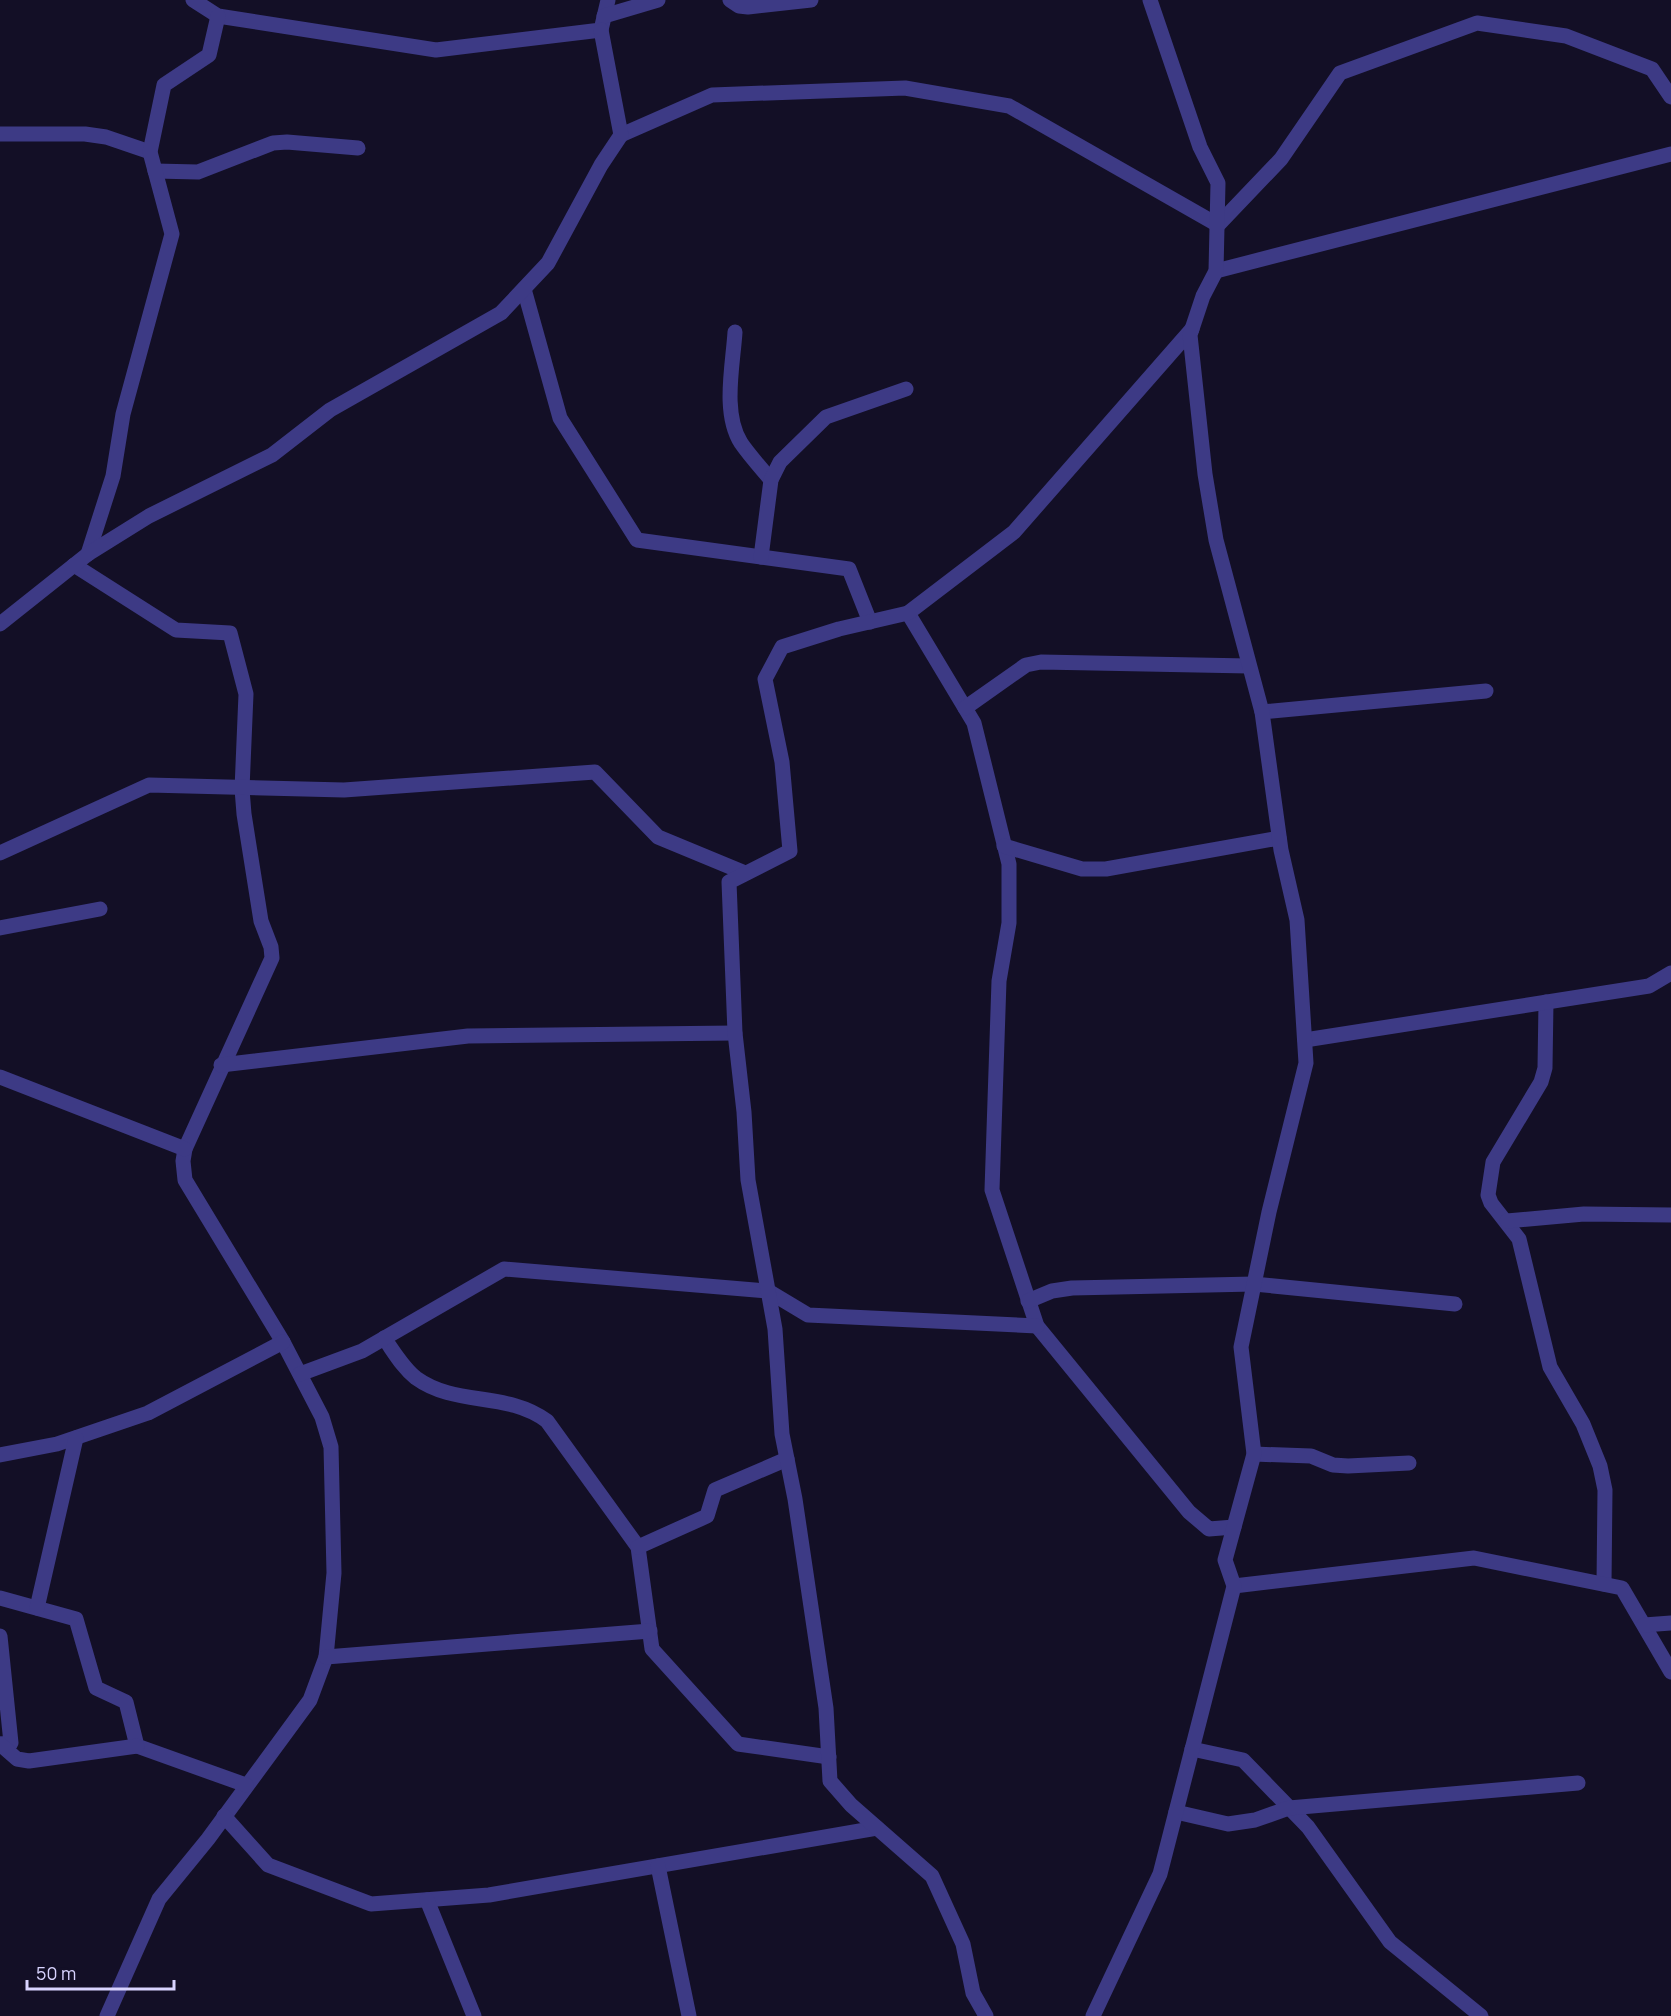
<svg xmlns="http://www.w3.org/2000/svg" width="1671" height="2016" viewBox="0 0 1671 2016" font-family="Manrope,sans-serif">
<rect width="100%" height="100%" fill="#130f26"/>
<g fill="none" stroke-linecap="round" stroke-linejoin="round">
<g stroke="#3d3a85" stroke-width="15">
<path d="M193 0 218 16 436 50 601 30 608 0"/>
<path d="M730 0 739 6 748 7 811 0"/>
<path d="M604 16 658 0"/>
<path d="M0 134H85L106 137 150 152"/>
<path d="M621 135 712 95 905 88 1009 106 1218 225 1281 159 1340 73 1477 23 1566 36 1652 69 1671 97"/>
<path d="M155 171 198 172 273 143 287 142 358 148"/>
<path d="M1216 271 1671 154"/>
<path d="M524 289 560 418 637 540 849 569 870 622"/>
<path d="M735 332C733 365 722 413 741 443 750 456 761 468 771 480"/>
<path d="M88 554 113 476 123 414 172 234 150 152 164 85 209 55 218 16"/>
<path d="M761 557 771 480 780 462 826 417 906 389"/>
<path d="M74 565 176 630 230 633 246 694 242 789 244 814 261 921 271 947 272 958 185 1149 183 1161 185 1180 283 1342 322 1417 331 1447 334 1573 326 1657 310 1700 208 1839 159 1899 107 2016"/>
<path d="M908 613 974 723 1009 864V923L999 981 992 1190 1037 1326 1189 1512 1209 1529 1234 1527"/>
<path d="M0 624 88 554 149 516 272 455 330 410 501 313 548 263 601 165 621 135 601 30"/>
<path d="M965 708 1026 665 1041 662 1249 666"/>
<path d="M1262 712 1486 691"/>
<path d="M1004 846 1082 869H1106L1279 838"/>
<path d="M0 853 149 785 344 790 595 772 658 837 745 873"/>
<path d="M0 928 100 909"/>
<path d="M1546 1002 1545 1068 1541 1082 1493 1162 1488 1195 1491 1203 1519 1239 1550 1367 1583 1424 1600 1466 1605 1490 1604 1584"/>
<path d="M1305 1040 1649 986 1671 973"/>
<path d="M221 1065 468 1036 735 1033"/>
<path d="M0 1077 185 1149"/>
<path d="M1507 1221 1584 1214 1671 1215"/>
<path d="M1028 1301 1052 1291 1072 1288 1254 1284 1455 1304"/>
<path d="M384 1338C394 1352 403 1368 416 1378 456 1407 507 1391 547 1421L638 1547 652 1649 738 1744 829 1757"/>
<path d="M300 1374 362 1351 504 1269 768 1291 808 1315 1037 1326"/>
<path d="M1254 1454 1311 1456 1333 1465 1348 1466 1409 1463"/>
<path d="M0 1455 57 1444 148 1413 283 1342"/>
<path d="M638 1547 707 1516 715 1490 787 1459"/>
<path d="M1234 1586 1474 1558 1622 1588 1671 1672"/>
<path d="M0 1598 76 1619 96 1688 126 1702 137 1746 246 1785"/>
<path d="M37 1608 76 1438"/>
<path d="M1644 1625 1671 1623"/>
<path d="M0 1636 11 1743 0 1744"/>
<path d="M326 1657 650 1631"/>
<path d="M0 1744 17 1759 29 1761 137 1746"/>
<path d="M1192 1749 1243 1760 1308 1827 1390 1942 1481 2016"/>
<path d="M1176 1812 1228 1824 1255 1820 1289 1808 1578 1783"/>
<path d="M224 1816 268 1865 371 1904 489 1895 877 1828"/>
<path d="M658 1866 689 2016"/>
<path d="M427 1900 474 2016"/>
<path d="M986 2016 973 1993 963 1944 932 1876 851 1805 830 1781 826 1708 795 1499 782 1434 775 1329 748 1180 744 1112 735 1033 729 882 790 851 782 762 765 679 782 647 839 629 908 613 1014 532 1192 329"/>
<path d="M1093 2016 1160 1874 1234 1586 1225 1560 1254 1454 1241 1347 1269 1212 1306 1063 1297 920 1281 850 1262 712 1216 540 1205 474 1190 335 1203 296 1216 271 1218 183 1200 147 1150 0"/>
</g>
</g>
<path d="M27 1980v9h147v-9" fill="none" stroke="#d9d4ff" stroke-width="3"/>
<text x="36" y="1980" font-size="18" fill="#d9d4ff" stroke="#130f26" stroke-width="4.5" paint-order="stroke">50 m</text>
</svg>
